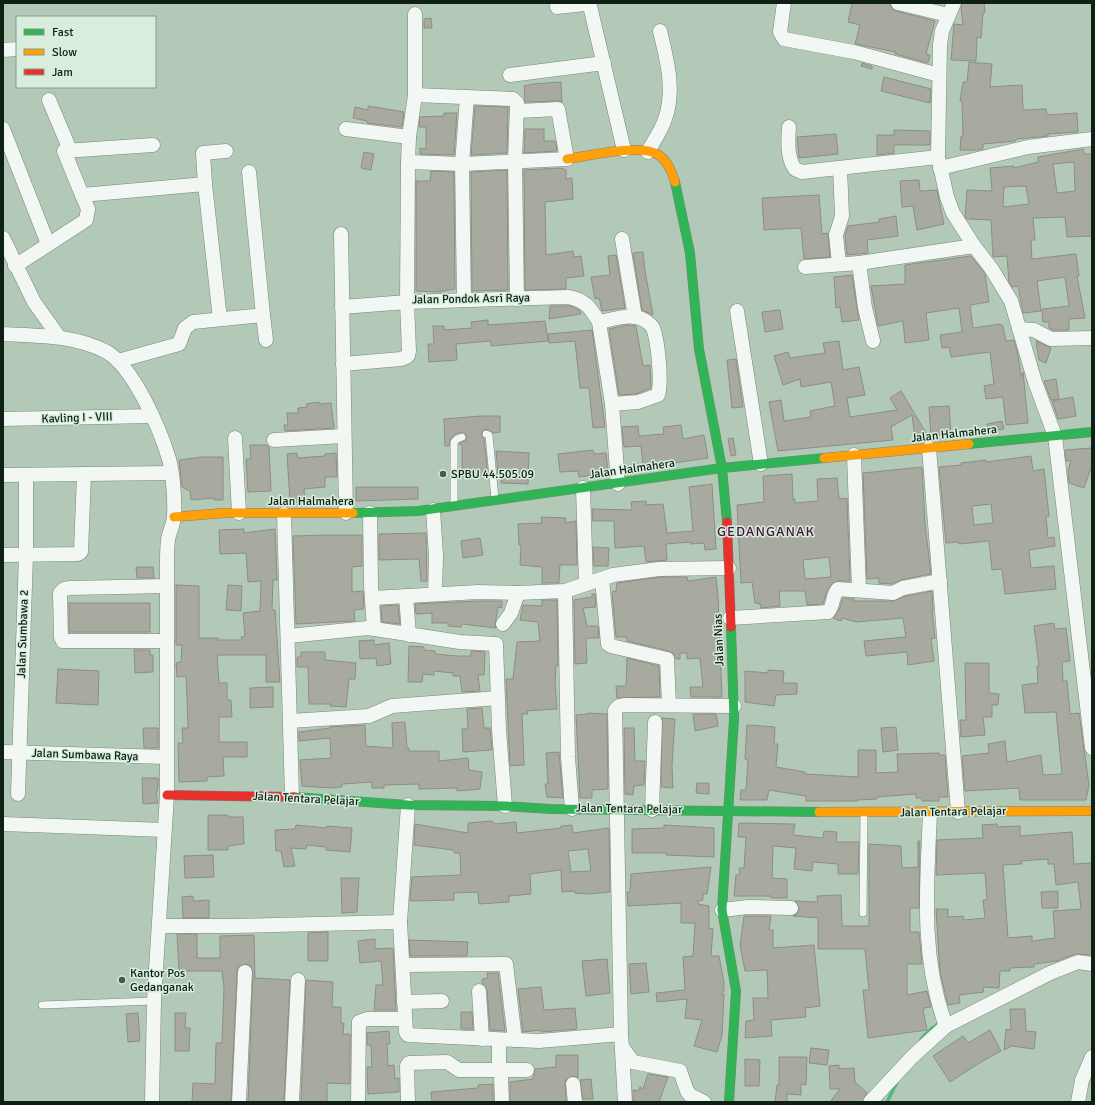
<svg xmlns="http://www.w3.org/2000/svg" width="1095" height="1105" viewBox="0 0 1095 1105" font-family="Signika,sans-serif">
<rect width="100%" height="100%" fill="#b2c9b7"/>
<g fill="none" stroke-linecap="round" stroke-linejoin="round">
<g stroke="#51b97c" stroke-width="3.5">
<path d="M921 1039 932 1028 939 1024"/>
<path d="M887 1102 897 1082"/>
</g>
</g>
<g fill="#a8a99f" stroke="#8d8e84" fill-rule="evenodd">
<path d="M852 3H890L892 9 896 11 935 21 926 54 930 55 928 63 895 54 896 52 855 44 860 25 848 22Z"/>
<path d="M962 3H984L985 12 983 13 981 38 977 37 976 61 951 60 954 24 963 25 961 8Z"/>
<path d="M431 18 432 28H424V19Z"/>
<path d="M969 62 992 64 990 87 1022 85 1023 110 1046 109 1047 115 1077 113 1078 132 1048 134V136L1017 139 1015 141 983 144V149L977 150H960L961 136H963L962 101H960L963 82H967Z"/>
<path d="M862 63 872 66V69L861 66Z"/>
<path d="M884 77 931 89 930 103 881 91Z"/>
<path d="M561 82 562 102 558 101 525 102 524 86 533 84Z"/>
<path d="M368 106 404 112 402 127 367 123V121L353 118 355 107 368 110Z"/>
<path d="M475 106 508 107 507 153 471 155Z"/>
<path d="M444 113H457L454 155 420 154V148L426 149V127H419L420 117 444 116Z"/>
<path d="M525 129H544V141H555L557 151 524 153Z"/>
<path d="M894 130 930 131V145H894V153L877 155V135H894Z"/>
<path d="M836 134 838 154 799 158 797 137Z"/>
<path d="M1083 149 1084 154H1092V236L1067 237 1065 217 1033 218 1035 240H1031L1032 259 1076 254 1079 276H1077L1085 318 1069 319V330H1053L1049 328V322H1043L1042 309 1069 306 1065 277 1037 281 1041 311 1023 313 1018 286 1012 287 1009 282 1007 256 993 257 991 220 967 219 965 217 967 190 992 191 990 168 1014 166V168L1038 162V157ZM1074 162 1075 191 1057 193 1053 164ZM1026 186 1029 204 1003 207 1004 187Z"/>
<path d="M364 152 374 154 371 170 361 168Z"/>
<path d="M560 168 566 170V179L572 178 573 199 545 202 546 255 573 251 574 257 581 256 584 276 566 278V289L525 290 524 170Z"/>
<path d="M507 170 508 290 472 291 471 172Z"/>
<path d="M431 171 454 172 455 289 437 292 416 291V181H430Z"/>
<path d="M919 180 920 191 937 190 944 224 917 230 913 206 902 207 900 181Z"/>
<path d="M819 195 822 234 828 233 830 257 804 259 801 228 764 230 762 198Z"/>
<path d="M896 216 898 236 867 240 868 253 847 255 845 236 848 226 879 222V219Z"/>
<path d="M643 252 645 271 653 315 642 310 633 253Z"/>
<path d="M616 255 625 308 602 311 599 298 595 299 591 277 610 275 608 256Z"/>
<path d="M971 256 985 274 989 302 970 305 973 328 1000 324 1003 326 1006 341 1014 340 1018 355 1021 377 1023 372 1028 423 1006 425 1003 397 986 399 984 386 994 384 990 352 951 357 949 347 942 348 940 335 962 332 959 308 926 313 929 340 905 343 903 321 878 326 871 286 905 284V265Z"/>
<path d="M852 275 859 320 842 322 840 307 836 308 834 277Z"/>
<path d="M550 306H571L580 311 581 314 549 319Z"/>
<path d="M780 310 783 329 765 332 762 312Z"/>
<path d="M488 320V325L545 321 548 341 491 346V341L456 344 457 360 429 362 428 344H434L433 326H444V330L472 328 471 322Z"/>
<path d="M627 325 636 326 643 366 650 365 651 388 636 394 619 395 609 329Z"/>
<path d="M592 330 605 427 593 428 589 388H580L575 341 549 343 548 334Z"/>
<path d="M839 341 843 370 859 367 865 395 847 398 850 417 897 410 890 398 901 391 928 436 915 438 912 415 891 427 893 440 778 451 769 402 781 400 784 421 811 417 810 411 835 406 831 382 801 387 800 379 783 385 774 356 788 352 790 358 825 353 823 343Z"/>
<path d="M1036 341 1051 348 1046 363 1039 360Z"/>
<path d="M736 359 743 407 732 408 727 360Z"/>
<path d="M1056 379 1059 399 1051 400 1044 381Z"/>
<path d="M1073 397 1076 416 1058 419 1052 401Z"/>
<path d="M319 402V404L331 403 334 428 285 431 284 425H288L287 413H298V408L307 407 306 404Z"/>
<path d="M949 406 951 434 931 436 929 407Z"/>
<path d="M481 416H500V432L493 433 485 429 481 433 484 439 488 475 462 476V445L459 444 466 440 467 436 462 432 455 434 450 440 449 446H445L444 419Z"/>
<path d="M1002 421 1004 429 988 431 987 424Z"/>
<path d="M681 425 683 439 704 435 708 458 667 464V462L643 465 641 446 624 447 622 427 638 426 639 436 664 434 663 427Z"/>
<path d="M733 438 736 455 731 456 728 439Z"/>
<path d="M250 445H267L269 447 271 491 248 492 246 459H251Z"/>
<path d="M1092 448V465L1084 488 1069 483 1068 471 1071 460 1066 461 1065 450Z"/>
<path d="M593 450 594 454 606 453 608 473 579 477 578 471 560 472 558 454Z"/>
<path d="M496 451 529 453 528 484 501 483 502 474H498Z"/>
<path d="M297 453 298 458 325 456V454L336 453 337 477H325V487L304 489 305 502H290L287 454Z"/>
<path d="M1031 456 1033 471 1044 469 1049 516 1046 517 1048 538 1054 537 1055 546 1029 550 1031 568 1054 566 1056 589 1005 594 1002 569 992 570 989 541 959 544V542L946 543 939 467 961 465V463L986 460V462ZM991 504 993 523 974 525 972 506Z"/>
<path d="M202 457H223V500H214V498L191 500 190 491 182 487 179 460Z"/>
<path d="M922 467 925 524 931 574 901 580 891 584 879 583V578L867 579 863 473Z"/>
<path d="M792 474 793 500 795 499V503L818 501 817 479 837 478 839 499 847 498 850 581H838L832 584 827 591 823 604 807 605 805 591H779L780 606 761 608 760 604 755 603 752 582 741 583 737 505 764 502 763 476ZM829 557 831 577 805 579 803 560Z"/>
<path d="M712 484 716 549 705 550 704 543 691 544V542L666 544 667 560 646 562 644 546 615 548 614 521H593L592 509 632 510 631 502 646 501V505L663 504 667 533 693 531 689 487Z"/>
<path d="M356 487H418V499L356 501Z"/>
<path d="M541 517 566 518 565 523 576 521 577 565H560L559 583H542V567L520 565 521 545H519L518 524 542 523Z"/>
<path d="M244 529V533L275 529 277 580H273L272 610H275L280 682H266V655H217L219 683H227V700H231L232 717H219V742H247V757H223L224 776 207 777V781L179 782 178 743H183L182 728H188L187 699 186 676 177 677 176 663 181 662 182 645H176V585L199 586V638H218V640H242L241 637 245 636 243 613 260 611 261 581 248 582 246 553 220 554 219 530Z"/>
<path d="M426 533 427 581H421L419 559 379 560V534Z"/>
<path d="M323 535H362V566L352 567V592L363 591 364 609 354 610 355 621 296 624 293 536Z"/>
<path d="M480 538 483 555 463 558 461 541Z"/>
<path d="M593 547 609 548 608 566H594Z"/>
<path d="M136 567H153L154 578H137Z"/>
<path d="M660 577H687L688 581 716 577 718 596 722 697H691L690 687H703L700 658 687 659V653H680V659H676L674 654 669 651 627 641V637H616L612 592 616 591 617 583Z"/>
<path d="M228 585 242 586 241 611 226 610Z"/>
<path d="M932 591 933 610H932L935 638 931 639 934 661 908 665 907 652 866 656 864 641 906 637 903 618 856 622 842 618 841 621 833 618 839 610 843 598 854 599 853 601H892L906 596Z"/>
<path d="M592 594H595L596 607 583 608 587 626H598L599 638H586L587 663 575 664 574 600 592 597Z"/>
<path d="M542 600H557L558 666H556L555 682 557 709 527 711 528 714H522L524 765 510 766 506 679H513L517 642 540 641 538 622 520 620 523 605 542 606Z"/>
<path d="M478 601H502V608L498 607 495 624 496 628 462 624 461 627 448 626V623H432V613L416 614 415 604Z"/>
<rect x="69" y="603" width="81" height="29"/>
<path d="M398 605 400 624 382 622 381 606Z"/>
<path d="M1054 623 1055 629 1066 628 1070 661 1062 662 1063 681H1067L1070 714 1079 713 1089 785 1086 800H1020L1019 788 965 791 962 756 989 753 988 744 1005 741 1007 762 1041 755 1043 775 1062 774 1056 712 1025 713 1022 685 1038 683 1037 666H1039L1034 626Z"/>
<path d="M374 640V645L389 643 391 664 377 666 376 658 360 659 359 641Z"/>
<path d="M409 646 424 647V650L435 651V654L457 656H471V651L485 652 484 675H478L480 691 462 692 460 676H453V673L434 671V675L423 674 422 682H408Z"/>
<path d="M134 650H150V655H153V672L135 673Z"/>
<path d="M301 652H325V660L356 663 355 679H349L346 707 330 706 331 704H309L308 667H297V657H301Z"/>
<path d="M627 658 659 666 660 697 617 698 616 686H626Z"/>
<path d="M965 663H989V693L999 694 998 705H992V717H983L985 735 961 737 960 720H966Z"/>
<path d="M58 669 99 671 98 705 56 703Z"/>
<path d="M768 670 784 671 783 683H797V694L776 695 774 706 745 702V671L768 673Z"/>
<path d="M273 687V707L250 708V688Z"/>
<path d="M482 708 484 728H490L492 750 463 752 462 729H468L467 709Z"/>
<path d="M588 713 607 714 608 789 592 790V798H580L576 715 588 714Z"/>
<path d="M693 714H716L718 726 695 731Z"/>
<path d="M662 718 675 719 672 766 673 788 661 787Z"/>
<path d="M405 722 407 748H409V751H439V761L468 758 469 770 482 772 480 789 457 791V788L419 789V784L384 785V788H372V782L342 784V787L330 788 302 786 300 760 331 758 330 738 299 741V732L330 728 329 727 365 725 366 746 393 748 392 723Z"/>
<path d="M747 725 775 727 774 744H778L776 767 805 772V774L858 777V750H876V773L898 772 897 754 939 753V755H945L948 797H939V801H922V798H916V794L877 797V799L857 800V801H806V796L769 790 767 800H740L741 790H746L748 760 745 759Z"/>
<path d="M896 727 898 750 883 752 881 728Z"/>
<path d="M143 728H158V748H144Z"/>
<path d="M624 728H634L635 761H645L644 785 634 786 633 795 625 794Z"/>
<path d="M559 752 563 798 547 797 545 784H548L546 753Z"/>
<path d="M142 778H158V788L156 794 158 803 143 804Z"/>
<path d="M697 783H709V794L696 793Z"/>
<path d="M208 815H228V817H243L244 844 228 846V850H208Z"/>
<path d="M492 821 495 824 516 822 517 833 561 828V826L572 825 573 833 609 828 610 892 588 894 575 893V891L562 892 561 870 530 874 531 894 509 896V902L479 904 478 892 454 893V900L410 901 412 877 461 875 460 853H454V850L414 845 415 824 468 833V823ZM588 849 591 871 571 872 568 851Z"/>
<path d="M739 823 795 824 793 835 823 838 824 831 837 832 836 842H859L858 874H838V864L813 862 812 871 794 869 796 848 773 846 772 878 787 879V898H771V896H734L736 875 740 874 739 868H744L746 837H738Z"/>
<path d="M997 824V827L1020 826V836L1072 832 1074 864 1092 863V955L1075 954 1057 961 1034 964V967L1010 968V971H1000L999 988 983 987 984 992 959 995 960 1003 948 1005 940 972 936 909H948V917L963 916 964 920 985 918 983 900H987L985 873 936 875 937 840 983 838 982 825ZM1048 859V864H1054L1056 885 1078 882 1081 909 1053 911 1055 938 1032 941V936L1008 938 1003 865 1022 864 1021 861Z"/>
<path d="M296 825 327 828V826L352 828 350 852 326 850V847L307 845 306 849 291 848 295 866 284 867 281 851H276L275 830 295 829Z"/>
<path d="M664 825 714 828V857L666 855V853H632V829L664 828Z"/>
<path d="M918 841H920L919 908H910V932H919L922 964H907V995L927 991 931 1007 924 1008 923 1010 927 1030 868 1038 863 990H869L865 949H818V918L793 916 798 913 799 909 795 901 818 902 817 896 841 895 842 926H869V844L901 846 902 868 918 867Z"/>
<path d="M213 855 214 877 185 878 184 856Z"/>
<path d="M711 867 707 894H703V900L698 901V904L709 906V928L713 929 711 956H719L724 982V990L722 994H724L722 1035 717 1052 694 1046 702 1020 685 1018 687 999 657 1002 656 993 685 990 683 957 693 956 695 923H681V903L628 906 627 892H630L631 874Z"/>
<path d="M341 878H359L357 912 342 913Z"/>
<path d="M1058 891V908H1042L1041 892Z"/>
<path d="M193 896 194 901 209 900V918H183L182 897Z"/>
<path d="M744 916H771L769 930H773V948L814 945 820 1006 805 1008 806 1017 771 1020 772 1036 745 1038 746 1021 754 1020 753 998H768L767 970 745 971 740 945Z"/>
<path d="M328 932V961H308V933Z"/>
<path d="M177 934H197V958H220V936L254 935 255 978 290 980 284 1102H248L253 972 250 965 245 964 238 967 237 972 231 1102H192L193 1083 215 1084 216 1043H222L224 988 222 971H179Z"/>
<path d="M375 939V949L393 948 396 1010H374L376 985H383L381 961 360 963 358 941Z"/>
<path d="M409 940 468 942 467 956H410Z"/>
<path d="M607 959 610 993 586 996 582 961Z"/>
<path d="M646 963 649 992 631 994 629 964Z"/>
<path d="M487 973H498L505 1031 490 1030 487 990 482 983V979L488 978Z"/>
<path d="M306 980 333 982 332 1007H341V1023H344L343 1034H350V1084L327 1083V1102H301Z"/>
<path d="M541 987 544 1010 575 1008 577 1029 541 1032V1030L523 1032 518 989Z"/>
<path d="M1010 1009H1025L1026 1031 1036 1032 1034 1049 1012 1046 1004 1050 1006 1029 1011 1030Z"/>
<path d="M461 1012H472L473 1029H461Z"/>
<path d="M138 1013 140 1041 128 1042 126 1014Z"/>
<path d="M175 1013H186L185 1028H190L189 1051H175Z"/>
<path d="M990 1030 1001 1051 981 1062 950 1082 933 1056 963 1036 968 1043Z"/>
<path d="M389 1031 390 1044H387L388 1066 394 1065 395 1079 399 1078V1092L368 1094 367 1067H372L371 1045H367V1033Z"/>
<path d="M811 1048 829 1050 827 1065 809 1063Z"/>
<path d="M556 1055H578V1078L572 1076 565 1081 566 1102H510V1082L533 1079 535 1069 556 1067Z"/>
<path d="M779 1057H807L806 1085 801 1084V1095L787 1094V1102H775L777 1085H779Z"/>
<path d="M745 1059 760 1060 759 1086H745Z"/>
<path d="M839 1065V1069L854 1068 855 1082 867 1093 862 1102H830L840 1089H830L829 1066Z"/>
<path d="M648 1074 668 1077 659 1102H633V1090L638 1091 640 1087 643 1089Z"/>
<path d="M591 1079 593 1099H583L580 1080Z"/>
<path d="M493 1084V1102H432L431 1092 478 1088V1085Z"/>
</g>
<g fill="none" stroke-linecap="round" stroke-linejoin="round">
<defs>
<g id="lane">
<path d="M486 434 489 435 495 499"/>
<path d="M454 506V442L457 439 462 437"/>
<path d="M863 913 864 813"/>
<path d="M42 1005 154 1001"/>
</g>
<g id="street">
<path d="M784 3 780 32 784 39 854 52 939 75"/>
<path d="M898 3 948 15"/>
<path d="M954 3 942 31 940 45 938 157 947 197 953 213 974 246 991 268 1011 301 1035 382 1055 436 1092 748"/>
<path d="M557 7 585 4 590 6 624 150"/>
<path d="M415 14V95L409 137 408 162 407 302 568 297C585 300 590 307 599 322L612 404 618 484"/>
<path d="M3 50 17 49"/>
<path d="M510 75 604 63"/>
<path d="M415 95 513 99 517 103 515 162 517 299"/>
<path d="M49 100 70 150"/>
<path d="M789 127C788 141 787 158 795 169L802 172 938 157"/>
<path d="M3 129 48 244"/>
<path d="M346 129 409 137"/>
<path d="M648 152C653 142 660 132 664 122 676 92 667 60 660 31"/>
<path d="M408 162 462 164 567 159 558 109 518 111"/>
<path d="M940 168 1028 147 1092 139"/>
<path d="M205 184 203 153 226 151"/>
<path d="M82 195 64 151 153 145"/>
<path d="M341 234 346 513"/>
<path d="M3 238 34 302 59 337"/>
<path d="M622 239 635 317"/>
<path d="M839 264 836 235 842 216 840 168"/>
<path d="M15 266 86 220 88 209 82 195 205 184 220 319"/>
<path d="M805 267 859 263"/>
<path d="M464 300 462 164 467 97"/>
<path d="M342 307 407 302 409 351 408 356 401 359 343 364"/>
<path d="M737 311 761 464"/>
<path d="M263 315 266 340"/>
<path d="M599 322C610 320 624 315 635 317 641 317 650 323 653 328 658 341 662 381 658 395L638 402 612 404"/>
<path d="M1019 329 1034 330 1051 339 1092 338"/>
<path d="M3 334C38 336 75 335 107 352 134 368 160 429 169 459 173 473 175 501 174 516 174 524 169 532 168 540 167 548 167 556 167 564V795L154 1001 152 1102"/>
<path d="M873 341 865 308 859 263 974 246"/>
<path d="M118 361 179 344 185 328 193 322 263 315 249 172"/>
<path d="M3 419 152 416"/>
<path d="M235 438 239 513"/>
<path d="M274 440 344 436"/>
<path d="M929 448 958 812"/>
<path d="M854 455 859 590"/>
<path d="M3 475 171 473"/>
<path d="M583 488 586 584"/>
<path d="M433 510 436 556 435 594"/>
<path d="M370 513 371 585 374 629"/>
<path d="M284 514 292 797"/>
<path d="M3 555 78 554 81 552 84 474"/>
<path d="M602 579 608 644 611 646 667 659 669 705"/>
<path d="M167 586 70 588 64 589 60 593 61 637 63 641H167"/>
<path d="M565 591 568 757 572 809"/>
<path d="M406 596 409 635"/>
<path d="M373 598 478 592 518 593 565 591 613 575 659 569 729 568"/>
<path d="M730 618 828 612C834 606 832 595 838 589L893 593 903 588 940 581"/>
<path d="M503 624 511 613 518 593"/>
<path d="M289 636 368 628 460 642 496 644 499 730 505 806"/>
<path d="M290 721 369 716 392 706 498 698"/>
<path d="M3 752 166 757"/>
<path d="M18 794 26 555V475"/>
<path d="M408 805 400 922 406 1032 408 1035 539 1041 621 1034"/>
<path d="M652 810 655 722"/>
<path d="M930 813C927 885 920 957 946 1026"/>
<path d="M3 824 164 830"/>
<path d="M722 910 748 907 791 908"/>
<path d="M160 926H233L400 922"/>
<path d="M403 965 506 964 515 1040"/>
<path d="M479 991 482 1039"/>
<path d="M404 1002 442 1001"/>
<path d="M499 1045V1070"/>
<path d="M622 1047 633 1062 680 1071 687 1091 690 1095 704 1102"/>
<path d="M501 1078 502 1102"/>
<path d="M573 1084 575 1102"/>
<path d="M239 1102 245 972"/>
<path d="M292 1102 298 980"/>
<path d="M358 1102 359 1022 367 1019H405"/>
<path d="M408 1102 407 1066 409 1063 447 1062 459 1070H527"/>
<path d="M625 1102 621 1034 615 710 619 706 624 705 734 706"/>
<path d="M870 1102 912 1057 946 1026 1050 973 1078 962 1092 964"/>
<path d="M1078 1102 1082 1080 1092 1057"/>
</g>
<g id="fast">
<path d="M675 182 690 253 699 349 722 468 727 522"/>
<path d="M969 444 1092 432"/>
<path d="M353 513 418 511 722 468 824 458"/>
<path d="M294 797 408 805 505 806 551 809 819 812"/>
<path d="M729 1102 736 991 722 910 734 719 731 627"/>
</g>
<g id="slow">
<path d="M567 159C589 156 637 144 657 154 667 159 672 172 675 182"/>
<path d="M824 458 969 444"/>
<path d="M174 517 224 513H353"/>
<path d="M819 812 1092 811"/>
</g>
<g id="jam">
<path d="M727 522 731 627"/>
<path d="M167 795 294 797"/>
</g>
</defs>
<use href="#lane" stroke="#76887a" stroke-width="8"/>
<use href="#street" stroke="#76887a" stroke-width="15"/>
<use href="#fast" stroke="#76887a" stroke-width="10"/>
<use href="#slow" stroke="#76887a" stroke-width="10"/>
<use href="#jam" stroke="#76887a" stroke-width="10"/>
<use href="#lane" stroke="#f3f7f4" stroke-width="7"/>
<use href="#street" stroke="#f3f7f4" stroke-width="14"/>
<use href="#fast" stroke="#30b455" stroke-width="9"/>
<use href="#slow" stroke="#ff9f0a" stroke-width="9"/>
<use href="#jam" stroke="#e5322d" stroke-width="9"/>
</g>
<g fill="#475a4c" stroke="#d8eddd" stroke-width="1.5">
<circle cx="443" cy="474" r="4"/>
<circle cx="122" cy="980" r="4"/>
</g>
<g text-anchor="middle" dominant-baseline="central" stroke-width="3" stroke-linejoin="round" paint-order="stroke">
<g font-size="12" fill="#0e1f13" stroke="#d8eddd">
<text transform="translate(471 299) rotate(-1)">Jalan Pondok Asri Raya</text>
<text transform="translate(77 418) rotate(-2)">Kavling I - VIII</text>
<text transform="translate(954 434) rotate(-6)">Jalan Halmahera</text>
<text transform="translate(632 469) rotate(-8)">Jalan Halmahera</text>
<text x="311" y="501">Jalan Halmahera</text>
<text transform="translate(23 634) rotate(-88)">Jalan Sumbawa 2</text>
<text transform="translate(719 640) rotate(-92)">Jalan Nias</text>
<text transform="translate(85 755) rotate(2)">Jalan Sumbawa Raya</text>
<text transform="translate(306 799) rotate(3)">Jalan Tentara Pelajar</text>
<text transform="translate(629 809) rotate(1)">Jalan Tentara Pelajar</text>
<text transform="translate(953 812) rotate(-1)">Jalan Tentara Pelajar</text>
</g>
<g font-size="12" fill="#0e1f13" stroke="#d8eddd" text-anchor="start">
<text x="451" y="474">SPBU 44.505.09</text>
<text x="130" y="973">Kantor Pos<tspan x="130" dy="14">Gedanganak</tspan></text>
</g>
<g font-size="14" letter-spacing="1" fill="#491543" stroke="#d8eddd">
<text x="766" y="531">GEDANGANAK</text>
</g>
</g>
<rect width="1095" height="1105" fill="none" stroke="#0e1f13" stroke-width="8"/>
<rect x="16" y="16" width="140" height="72" fill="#d8eddd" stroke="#879b8c"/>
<rect x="24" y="29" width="20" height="6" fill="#30b455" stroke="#879b8c"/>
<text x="52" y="36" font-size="12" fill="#0e1f13">Fast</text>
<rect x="24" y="49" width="20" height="6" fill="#ff9f0a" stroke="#879b8c"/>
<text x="52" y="56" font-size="12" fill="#0e1f13">Slow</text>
<rect x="24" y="69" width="20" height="6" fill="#e5322d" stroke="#879b8c"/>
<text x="52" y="76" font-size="12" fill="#0e1f13">Jam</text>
</svg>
